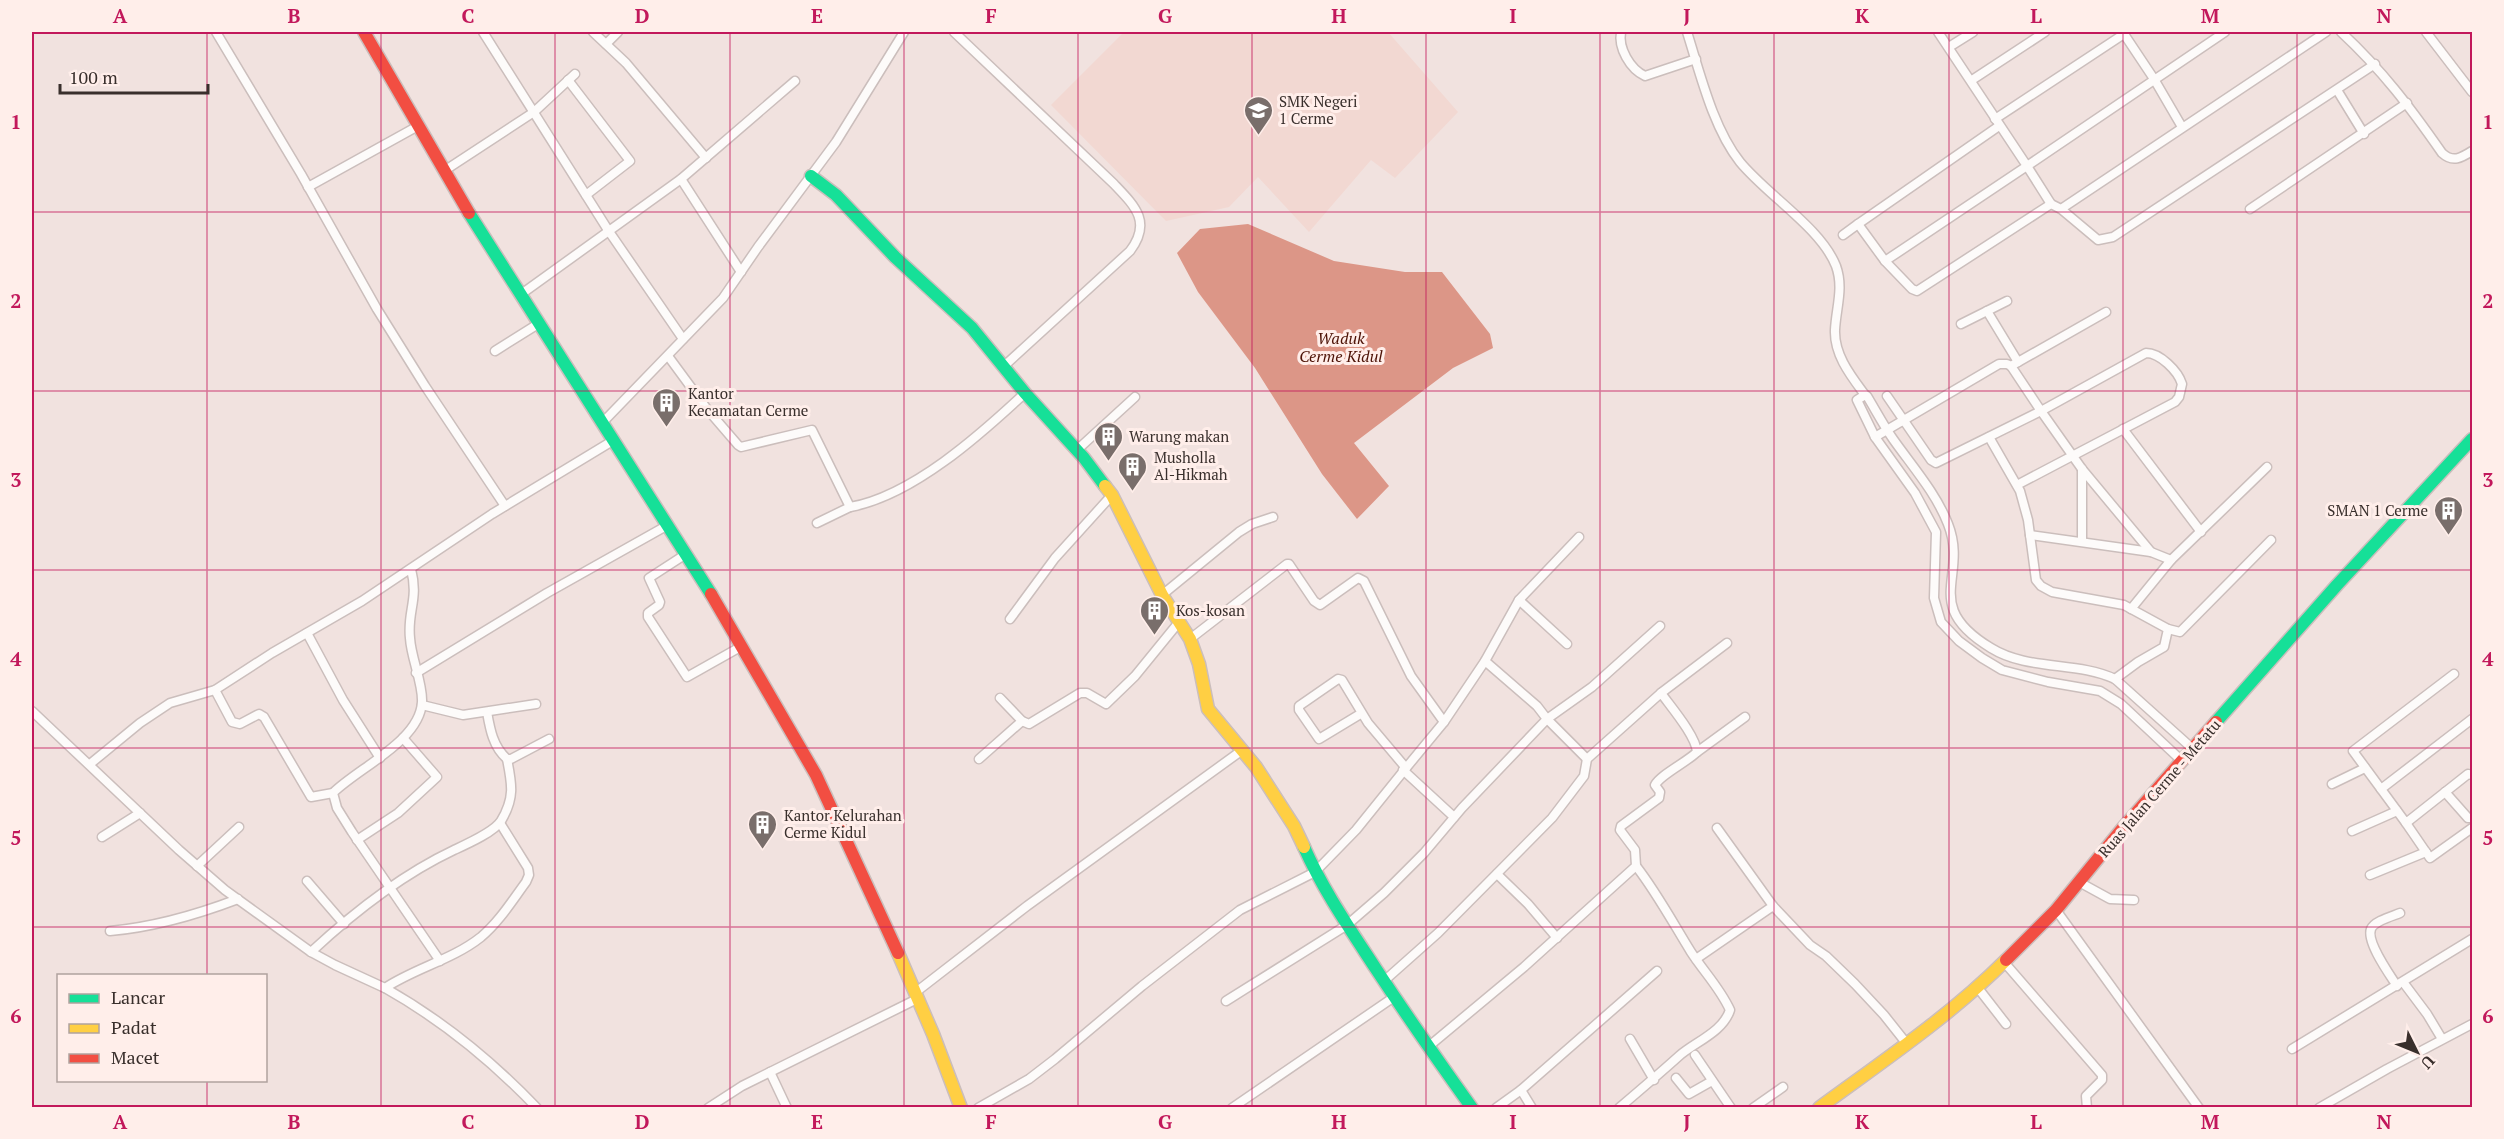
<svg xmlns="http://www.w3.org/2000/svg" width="2504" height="1139" viewBox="0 0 2504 1139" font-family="'PT Serif',serif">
<rect width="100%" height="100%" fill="#f1e2df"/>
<path fill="#f2d8d2" d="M1124 32H1388L1458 112 1395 178 1371 160 1309 232 1258 177 1229 207 1166 221 1051 105Z"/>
<path fill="#dc9687" d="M1248 224 1334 261 1405 272H1442L1490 334 1493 348 1453 368 1354 443 1389 486 1357 519 1322 474 1255 368 1198 292 1177 253 1200 229Z"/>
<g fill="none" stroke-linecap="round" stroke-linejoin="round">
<defs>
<g id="street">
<path d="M216 32 301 174 377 309 425 386 505 506"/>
<path d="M483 32 608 230 683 339"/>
<path d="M593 32 626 63 706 158"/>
<path d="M954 32 1114 184C1135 206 1152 222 1130 251L1003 367"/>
<path d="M1621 32C1618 48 1630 69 1645 76L1696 59"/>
<path d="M1687 32C1700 73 1713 128 1740 162 1767 195 1821 228 1836 266 1844 288 1836 308 1835 330 1834 355 1851 376 1865 395"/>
<path d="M1938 32 2027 166 1885 261 1912 289 1917 291 2051 204"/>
<path d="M2225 32 2027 166 2051 204 2061 209 2326 32"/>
<path d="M2341 32C2382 70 2410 107 2442 153 2453 163 2461 158 2472 151"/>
<path d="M2426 32 2472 92"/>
<path d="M606 44 618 32"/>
<path d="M1949 47 1973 32"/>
<path d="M568 80 630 161 586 195"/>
<path d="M1972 80 2045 32"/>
<path d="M2337 90 2364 134"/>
<path d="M1995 119 2124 34 2154 79 2182 127"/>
<path d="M444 171 534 112 575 74"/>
<path d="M681 179 741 272"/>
<path d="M308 187 418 126"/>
<path d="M2061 209 2098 240 2113 237 2375 64"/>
<path d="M2250 209 2407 103"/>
<path d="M1843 235 1858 224"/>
<path d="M1885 261 1858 224 1999 126"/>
<path d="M520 295 681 179 795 81"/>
<path d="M1987 311 2018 362"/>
<path d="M1961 324 2007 301"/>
<path d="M495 351 538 324"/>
<path d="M668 356 707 409 738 445 741 447 812 430 850 507C912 496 980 435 1025 393"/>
<path d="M2011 366 2106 312"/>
<path d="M604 421 723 298 758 247 836 142 904 32"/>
<path d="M2123 429 2201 532"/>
<path d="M1875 437 1999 364H2007L2011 366 2041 411 1936 463 1931 460 1887 396"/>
<path d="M1989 437 2020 491 2028 520 2036 580 2041 586 2052 592 2124 605 2168 629 2164 647 2138 662 2115 679"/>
<path d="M1077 450 1135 397"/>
<path d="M2017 485 2175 402 2179 397 2182 384C2178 371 2160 353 2146 353L2041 411 2082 469 2151 552 2171 560 2131 609"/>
<path d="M817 523 850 507"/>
<path d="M2030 535 2151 552"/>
<path d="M2082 541V469"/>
<path d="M686 554 649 578 660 602 659 605 648 613V617L687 677 742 646"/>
<path d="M2171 560 2267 467"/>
<path d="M411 569C419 600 407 611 410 638 411 658 423 683 422 702 420 741 358 768 333 793L337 808 352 832 440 961"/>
<path d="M1162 595 1239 532 1252 524 1273 517"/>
<path d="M1519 600 1567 644"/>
<path d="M1010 619 1055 558 1112 495"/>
<path d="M2168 629 2180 632 2271 540"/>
<path d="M307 633 343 700 380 758"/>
<path d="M1190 639 1287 564H1289L1314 601 1320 605 1358 578 1364 581 1411 676 1444 722 1485 661 1519 600 1579 537"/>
<path d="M416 673 547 593 668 525"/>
<path d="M215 690 232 722 240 724 259 714 264 717 311 797 333 793"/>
<path d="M1661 693 1727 643"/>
<path d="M1000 698 1022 721 1029 724 1080 693H1087L1106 704 1135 676 1179 622"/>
<path d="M422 705 463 715 536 704"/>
<path d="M32 711 179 850 225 890 311 952 335 965 385 988C415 968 452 960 481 937 499 922 512 901 526 882L529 875 528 868 500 823"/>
<path d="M487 712C490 729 493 747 507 759H511L549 739"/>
<path d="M1362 713 1319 739 1299 710V706L1338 679 1342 680 1368 723 1406 768 1444 722"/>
<path d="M2472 719 2381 789 2406 823 2468 774 2472 775"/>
<path d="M1697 752 1745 717"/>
<path d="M979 759 1022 721"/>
<path d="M1587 759 1547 719 1592 687 1660 626"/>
<path d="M2182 761 2121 704 2100 691 2048 682 2002 670 1982 658 1959 641 1941 622 1934 598 1936 532 1915 493 1875 437 1857 400 1865 395 1867 396C1876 411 1884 426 1893 439 1912 466 1936 493 1948 524 1969 577 1920 605 1991 648 2028 671 2077 661 2115 679L2193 749"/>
<path d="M90 764 140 723 170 703 215 690 272 653 362 601 492 514 614 440"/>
<path d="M1403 770 1454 817"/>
<path d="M2332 784 2365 768"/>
<path d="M2381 789 2353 751 2454 674"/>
<path d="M2445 792 2468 818H2472"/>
<path d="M2406 823 2430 858 2472 828"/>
<path d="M2352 831 2397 811"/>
<path d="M102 837 140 813"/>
<path d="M357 840 398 813 437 777 403 738"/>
<path d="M197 866 239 827"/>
<path d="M1497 874 1528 904 1557 938"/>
<path d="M2370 875 2426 852"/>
<path d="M307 881 344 924"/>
<path d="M2079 882 2110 899 2134 900"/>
<path d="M1773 906 1810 945 1826 956 1855 984 1884 1015 1907 1044"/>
<path d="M2056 910 2199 1108"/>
<path d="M110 931C155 927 196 915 238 899"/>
<path d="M311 952C354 912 401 875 454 850 467 844 494 832 501 821 515 798 512 784 507 759"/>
<path d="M1696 959 1773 906 1717 828"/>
<path d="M2004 962 2102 1075V1080L2086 1096 2087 1108"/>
<path d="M1384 981 1438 933 1552 818 1584 776 1587 759 1661 693C1671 707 1696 736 1697 752 1687 762 1660 775 1655 785L1660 792 1659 798 1621 826 1620 830 1635 850 1636 866 1524 967 1428 1047"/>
<path d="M2403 982 2427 1014 2442 1039"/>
<path d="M2397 986C2390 975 2366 942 2371 929 2374 921 2393 916 2400 913"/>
<path d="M385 988C440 1019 493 1062 537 1108"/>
<path d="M1978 988 2006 1024"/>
<path d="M916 992 1027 906 1241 751"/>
<path d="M1226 1001 1347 925 1384 893 1424 853 1462 808 1547 719 1537 706 1485 661"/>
<path d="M1630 1039 1654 1080"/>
<path d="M2292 1049 2472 939"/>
<path d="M1695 1055 1731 1108"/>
<path d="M770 1072 787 1108"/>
<path d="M1676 1078 1689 1094 1712 1081"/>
<path d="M1521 1090 1532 1108"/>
<path d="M708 1108 742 1086 919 998"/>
<path d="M978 1108 1029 1079 1055 1059 1142 986 1240 910 1315 872 1356 830 1406 768"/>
<path d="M1232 1108 1394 997"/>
<path d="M1496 1108 1521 1090 1657 971"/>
<path d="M1619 1108C1639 1091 1659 1074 1679 1056 1695 1042 1723 1032 1730 1010 1720 988 1704 972 1691 952 1673 923 1657 893 1636 866"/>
<path d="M1753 1108 1783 1087"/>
<path d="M2319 1108 2387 1069 2472 1024"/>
</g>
<g id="fast">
<path d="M811 176 836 195 895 257 972 328 1025 393 1084 458 1105 486"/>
<path d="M469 213 711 594"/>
<path d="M2216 722 2337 585 2472 439"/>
<path d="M1304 847C1323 890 1350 929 1376 969 1407 1016 1439 1062 1472 1108"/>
</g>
<g id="slow">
<path d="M1105 486 1112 495 1162 595 1190 639 1199 664 1208 709 1256 767 1294 826 1304 847"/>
<path d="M898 953 933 1034 961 1108"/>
<path d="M1819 1108C1883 1061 1950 1016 2006 960"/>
</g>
<g id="jam">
<path d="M364 32 469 213"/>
<path d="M711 594 816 775 898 953"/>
<path d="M2006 960 2056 910 2122 829 2216 722"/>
</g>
</defs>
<use href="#street" stroke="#cbbebc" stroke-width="11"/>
<use href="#fast" stroke="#cbbebc" stroke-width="15"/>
<use href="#slow" stroke="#cbbebc" stroke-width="15"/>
<use href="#jam" stroke="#cbbebc" stroke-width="15"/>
<use href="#street" stroke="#fdfbfa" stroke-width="8"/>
<use href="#fast" stroke="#16e098" stroke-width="12"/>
<use href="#slow" stroke="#ffcf43" stroke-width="12"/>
<use href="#jam" stroke="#f24e42" stroke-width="12"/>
</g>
<path fill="none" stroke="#c2185b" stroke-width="1.5" stroke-opacity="0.55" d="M207 32V976M381 32V1108M555 32V1108M730 32V1108M904 32V1108M1078 32V1108M1252 32V1108M1426 32V1108M1600 32V1108M1774 32V1108M1949 32V1108M2123 32V1108M2297 32V1108M32 212H2472M32 391H2472M32 570H2472M32 748H2472M32 927H2472M207 1080V1108"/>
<defs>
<symbol id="school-pin" viewBox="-11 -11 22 30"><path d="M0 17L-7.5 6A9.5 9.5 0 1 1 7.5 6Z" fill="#796e6b" stroke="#ffeeea"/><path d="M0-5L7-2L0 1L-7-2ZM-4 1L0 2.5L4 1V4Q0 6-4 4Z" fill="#fff"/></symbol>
<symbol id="building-pin" viewBox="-11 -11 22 30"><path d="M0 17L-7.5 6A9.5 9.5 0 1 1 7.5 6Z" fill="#796e6b" stroke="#ffeeea"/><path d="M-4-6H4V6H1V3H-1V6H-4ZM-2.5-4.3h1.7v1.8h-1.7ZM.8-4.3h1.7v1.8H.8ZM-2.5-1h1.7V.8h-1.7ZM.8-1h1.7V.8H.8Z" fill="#fff"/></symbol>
</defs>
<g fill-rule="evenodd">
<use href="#school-pin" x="1242" y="94" width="33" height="45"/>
<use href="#building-pin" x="650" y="386" width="33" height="45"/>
<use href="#building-pin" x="1092" y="420" width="33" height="45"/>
<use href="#building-pin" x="1116" y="450" width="33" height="45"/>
<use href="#building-pin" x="2432" y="494" width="33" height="45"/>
<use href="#building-pin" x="1138" y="594" width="33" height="45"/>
<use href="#building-pin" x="746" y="808" width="33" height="45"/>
</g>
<g text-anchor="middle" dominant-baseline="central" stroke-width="6" stroke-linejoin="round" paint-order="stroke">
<g font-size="15" fill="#392f2c" stroke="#ffeeea" text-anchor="start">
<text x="1279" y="101">SMK Negeri<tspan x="1279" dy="17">1 Cerme</tspan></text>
<text x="688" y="393">Kantor<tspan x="688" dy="17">Kecamatan Cerme</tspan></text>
<text x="1129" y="436">Warung makan</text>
<text x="1154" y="457">Musholla<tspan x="1154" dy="17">Al-Hikmah</tspan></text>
<text x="2428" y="510" text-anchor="end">SMAN 1 Cerme</text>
<text x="1176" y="610">Kos-kosan</text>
<text x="784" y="815">Kantor Kelurahan<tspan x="784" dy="17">Cerme Kidul</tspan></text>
</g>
<g font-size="15" fill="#392f2c" stroke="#ffeeea">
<text transform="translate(2159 788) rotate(-49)">Ruas Jalan Cerme - Metatu</text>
</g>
<g font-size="16" font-style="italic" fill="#4d1206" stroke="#ffeeea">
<text x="1341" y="338">Waduk<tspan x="1341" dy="18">Cerme Kidul</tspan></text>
</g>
</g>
<rect width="2504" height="1139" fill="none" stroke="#ffeeea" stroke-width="66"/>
<rect x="57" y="974" width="210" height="108" fill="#ffeeea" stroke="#b0a29e" stroke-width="1.5"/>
<rect x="69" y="994" width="30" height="9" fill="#16e098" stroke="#b0a29e" stroke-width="1.5"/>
<text x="111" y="1004" font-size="18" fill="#392f2c">Lancar</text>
<rect x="69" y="1024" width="30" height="9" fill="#ffcf43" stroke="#b0a29e" stroke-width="1.5"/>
<text x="111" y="1034" font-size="18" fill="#392f2c">Padat</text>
<rect x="69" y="1054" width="30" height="9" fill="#f24e42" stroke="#b0a29e" stroke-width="1.5"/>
<text x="111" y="1064" font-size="18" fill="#392f2c">Macet</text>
<g transform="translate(2417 1052) rotate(133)" stroke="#ffeeea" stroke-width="4.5" paint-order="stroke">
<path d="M0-4.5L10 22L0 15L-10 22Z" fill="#392f2c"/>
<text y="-9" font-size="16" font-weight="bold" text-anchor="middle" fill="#392f2c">U</text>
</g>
<path d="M60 84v9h148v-9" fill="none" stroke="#392f2c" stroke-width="3"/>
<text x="69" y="84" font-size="18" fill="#392f2c" stroke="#ffeeea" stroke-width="4.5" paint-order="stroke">100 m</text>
<rect x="33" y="33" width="2438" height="1073" fill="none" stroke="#c2185b" stroke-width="2"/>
<g font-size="20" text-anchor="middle" font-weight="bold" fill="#c2185b">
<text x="120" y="23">A</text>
<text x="294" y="23">B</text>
<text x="468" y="23">C</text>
<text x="642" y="23">D</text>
<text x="817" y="23">E</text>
<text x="991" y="23">F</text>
<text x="1165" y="23">G</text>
<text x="1339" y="23">H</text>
<text x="1513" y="23">I</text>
<text x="1687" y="23">J</text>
<text x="1862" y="23">K</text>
<text x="2036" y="23">L</text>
<text x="2210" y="23">M</text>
<text x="2384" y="23">N</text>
<text x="16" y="129">1</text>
<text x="2488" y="129">1</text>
<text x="16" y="308">2</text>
<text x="2488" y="308">2</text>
<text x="16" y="487">3</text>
<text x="2488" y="487">3</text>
<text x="16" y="666">4</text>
<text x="2488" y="666">4</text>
<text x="16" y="845">5</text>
<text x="2488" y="845">5</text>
<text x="16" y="1023">6</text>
<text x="2488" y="1023">6</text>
<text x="120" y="1129">A</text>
<text x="294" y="1129">B</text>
<text x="468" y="1129">C</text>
<text x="642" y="1129">D</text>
<text x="817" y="1129">E</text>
<text x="991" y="1129">F</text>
<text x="1165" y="1129">G</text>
<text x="1339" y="1129">H</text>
<text x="1513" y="1129">I</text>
<text x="1687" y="1129">J</text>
<text x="1862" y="1129">K</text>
<text x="2036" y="1129">L</text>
<text x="2210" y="1129">M</text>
<text x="2384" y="1129">N</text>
</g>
</svg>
